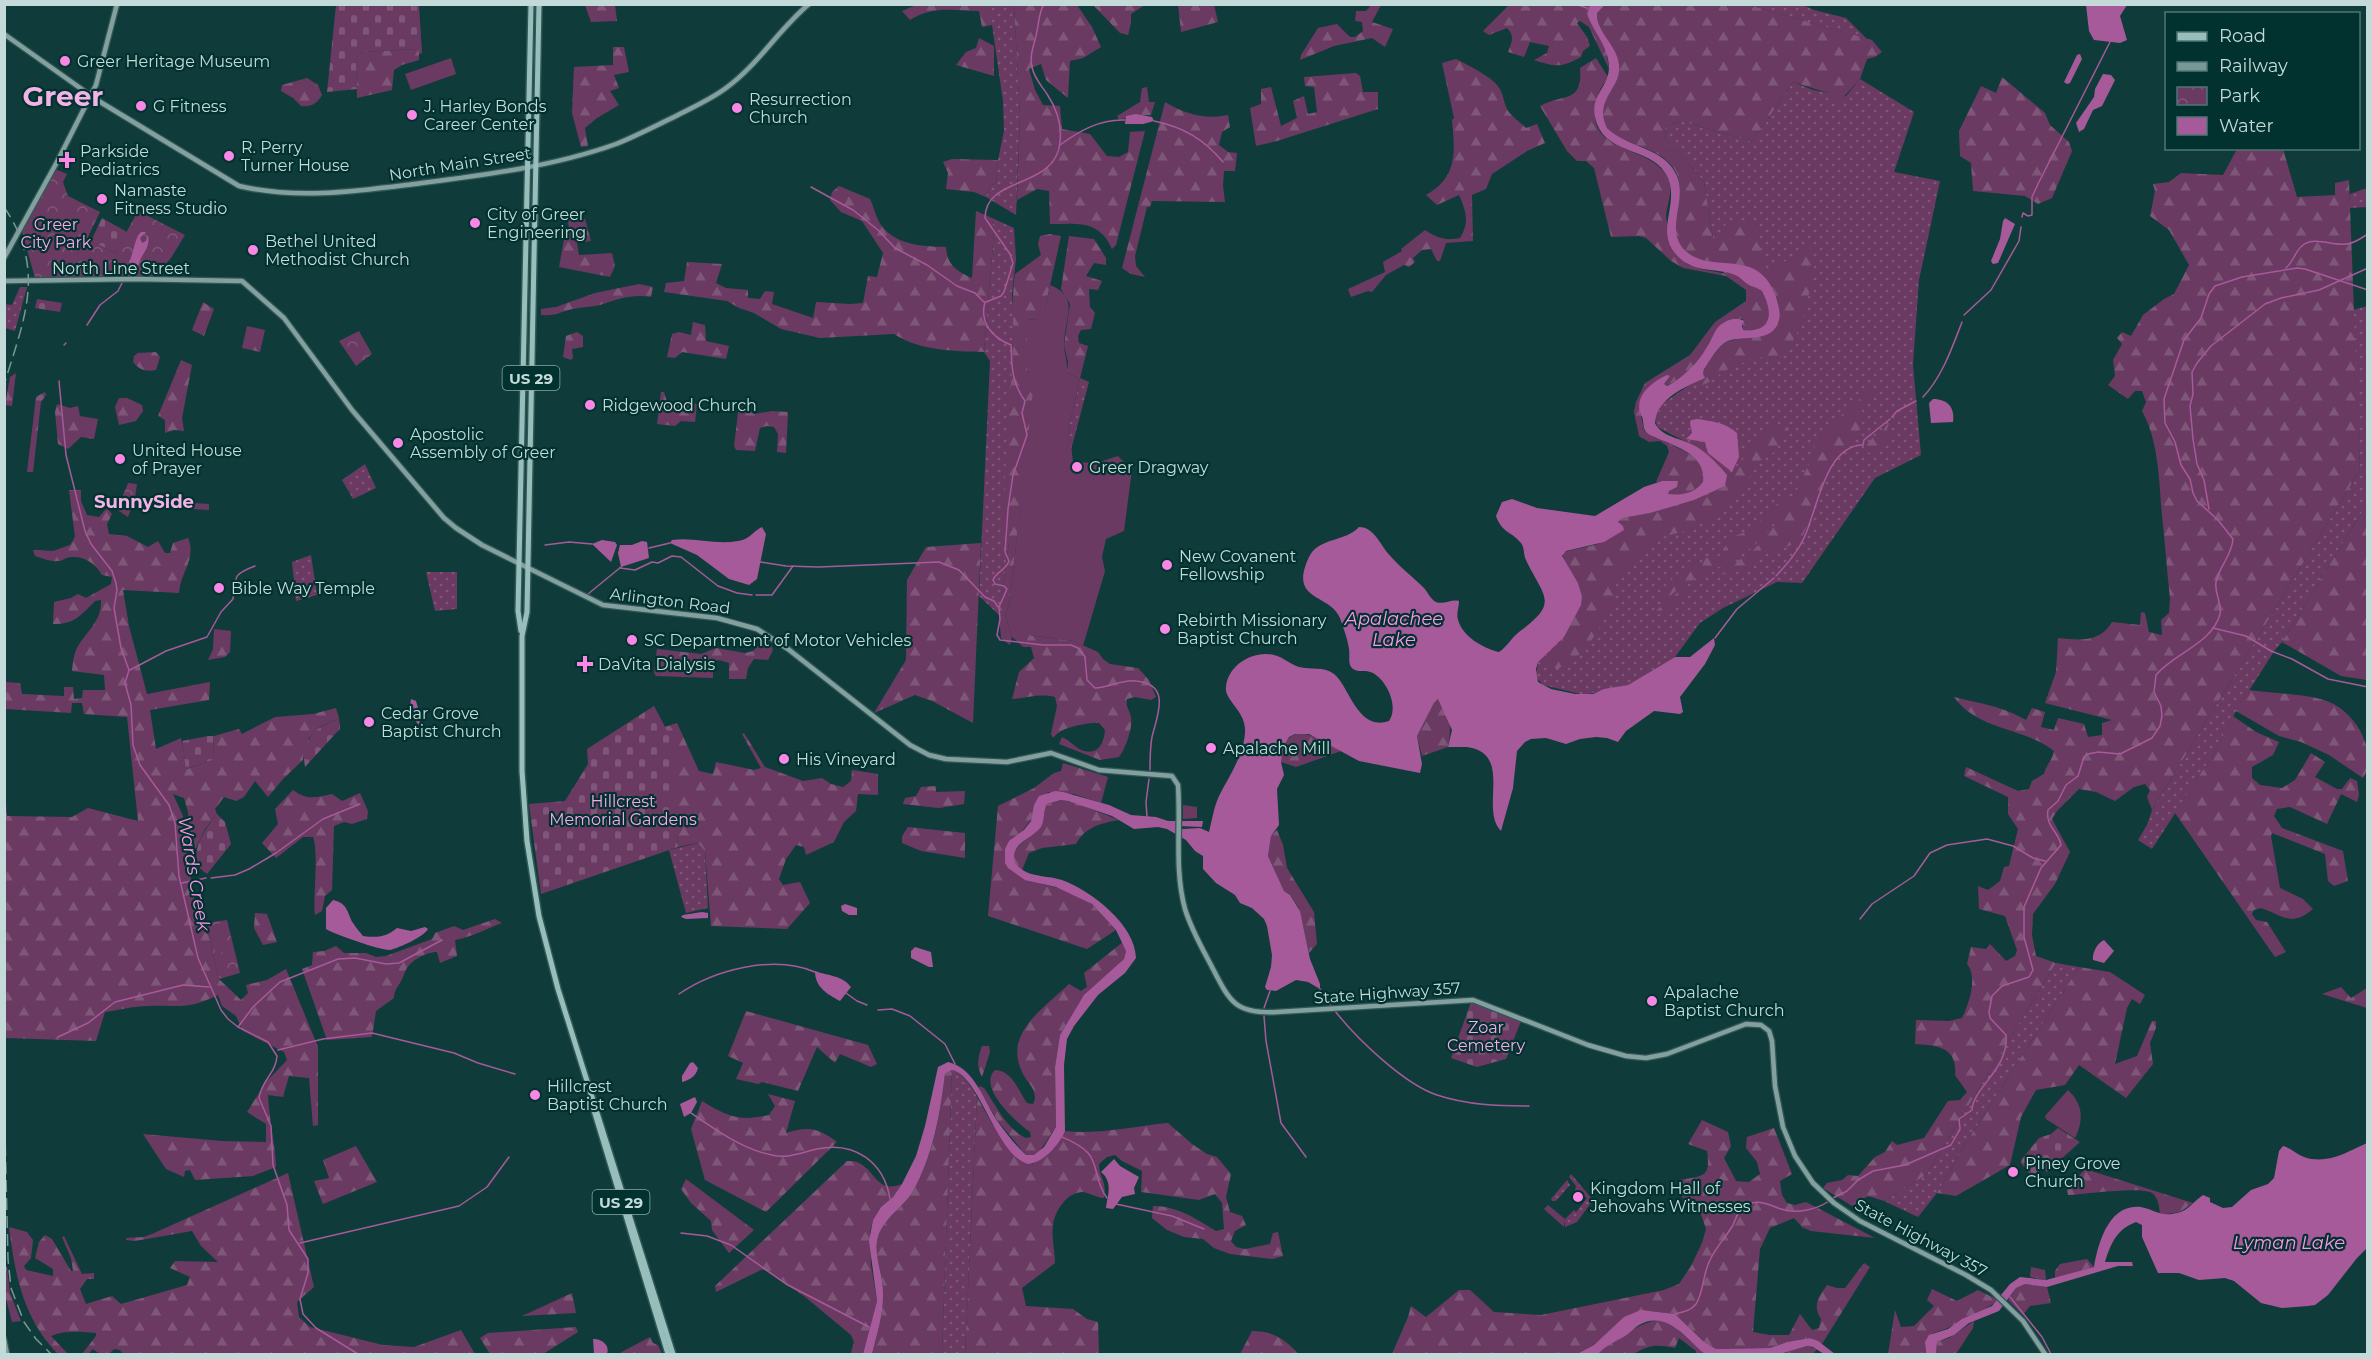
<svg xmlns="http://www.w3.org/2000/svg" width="2372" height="1359" viewBox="0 0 2372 1359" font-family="Montserrat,sans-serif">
<defs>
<pattern id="grass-dots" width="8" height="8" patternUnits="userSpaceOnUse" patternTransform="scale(1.5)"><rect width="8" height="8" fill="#6b3a62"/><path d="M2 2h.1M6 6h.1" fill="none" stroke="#7e5678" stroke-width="1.8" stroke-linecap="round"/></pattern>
<pattern id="forest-firs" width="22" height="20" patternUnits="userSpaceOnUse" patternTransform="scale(1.5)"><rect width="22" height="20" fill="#6b3a62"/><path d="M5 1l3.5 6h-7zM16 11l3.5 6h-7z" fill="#7e5678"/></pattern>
<pattern id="cemetery-stones" width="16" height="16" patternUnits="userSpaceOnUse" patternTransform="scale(1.5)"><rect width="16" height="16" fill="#6b3a62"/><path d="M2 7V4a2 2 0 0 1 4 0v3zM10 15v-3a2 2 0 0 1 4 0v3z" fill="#7e5678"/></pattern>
<pattern id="park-crowns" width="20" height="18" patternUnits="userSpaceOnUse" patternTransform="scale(1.5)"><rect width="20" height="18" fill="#6b3a62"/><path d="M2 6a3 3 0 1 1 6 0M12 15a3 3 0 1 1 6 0" fill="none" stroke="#7e5678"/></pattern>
</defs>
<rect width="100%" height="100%" fill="#0f3c3a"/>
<g fill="url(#grass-dots)">
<path d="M992 5H1014L1020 116 1016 215 986 197 990 186 996 183 998 160 1004 131 1003 101 992 25Z"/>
<path d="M1749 5H1803L1814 10 1846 18 1867 39Z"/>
<path d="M1860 79 1914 112 1894 172 1940 181 1919 280 1913 365 1921 455 1875 478 1802 583 1777 582 1723 608 1700 623 1675 657 1628 685 1584 695 1543 685 1536 677 1538 662 1700 449 1657 427 1655 418 1662 404 1688 386 1779 308 1703 259 1713 238 1704 182 1688 162 1666 141 1665 126 1681 121 1752 142 1793 82 1813 90 1828 93V101L1846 96Z"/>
<path d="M2367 188V207L2350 208V194Z"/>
<path d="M992 218 1014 228 1016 259 1012 294 1014 325 1009 543 999 615 979 596 990 361 984 352 994 232Z"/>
<path d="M20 287H27L15 331 5 328V304L12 305Z"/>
<path d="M2367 306V504L2282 642 2275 650 2236 711 2214 753 2152 849 2138 840 2147 825 2152 810 2360 470 2353 310Z"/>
<path d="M1080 378 1089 382 1071 450 1069 427Z"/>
<path d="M365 464 376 488 353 499 342 480Z"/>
<path d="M311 555 317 595 296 601 292 562Z"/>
<path d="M426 572H457V609L435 611Z"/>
<path d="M699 843 705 851 708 908 686 913 669 850Z"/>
<path d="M2056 963 2079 967 1964 1146 1937 1193 1918 1217 1884 1201 1926 1175Z"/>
<path d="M952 1070C964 1074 971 1086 977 1097L965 1354H942Z"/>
<path d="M1571 1174 1593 1200 1577 1222 1565 1227V1219L1574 1210 1576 1212 1587 1198 1575 1191 1576 1186 1569 1177Z"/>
<path d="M1567 1180 1570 1185 1556 1201H1552L1551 1199Z"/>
</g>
<g fill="url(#forest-firs)">
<path d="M919 4 992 5V25L982 27 979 11C952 11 935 5 910 20L902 11Z"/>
<path d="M585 5H615L617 21 591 22Z"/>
<path d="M1014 5H1077L1092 27 1101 47 1083 58 1070 61 1068 98 1046 80 1041 64 1029 69 1035 90 1043 105 1060 106 1062 129 1090 134 1107 156 1119 157 1128 152 1130 132 1145 131 1116 245 1112 249C1099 219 1077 224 1050 224L1049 191 1037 189 1017 200 1020 116Z"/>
<path d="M1093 5H1145L1131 14V23L1128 35 1120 33Z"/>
<path d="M1178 5H1214L1218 22 1181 32Z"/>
<path d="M1371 5H1381L1372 22 1393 29 1385 47 1372 38 1334 46 1300 60 1301 55 1318 28 1337 24 1350 37H1355L1363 31 1362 22 1355 21 1356 11H1366Z"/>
<path d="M1509 5H1590L1587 14 1606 50 1609 69 1589 27 1580 21 1577 23 1587 37 1590 46 1583 51 1581 57C1561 68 1555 67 1534 60L1547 53 1549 46 1530 42 1524 57 1508 52C1512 42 1515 36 1507 28L1489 35 1483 31Z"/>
<path d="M1605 5H1749L1872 40 1882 52 1875 57 1867 59 1860 79 1840 101 1828 102V93L1793 82 1752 142 1681 121 1665 126 1666 141 1688 162 1704 182 1713 238 1719 240 1727 221 1750 220 1754 223 1767 270C1778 268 1797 252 1809 247 1817 258 1814 271 1811 283 1805 314 1800 338 1778 361H1768L1762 357C1748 361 1734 365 1722 373 1707 383 1708 386 1688 386L1705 376 1703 374 1704 369C1710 361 1717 348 1725 343 1733 338 1756 338 1767 334L1774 291C1749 249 1708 273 1685 251 1662 229 1689 198 1676 172 1662 146 1626 147 1607 128 1594 101 1617 93 1619 70 1621 48 1596 33 1597 13Z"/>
<path d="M979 38 994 46V76L956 65 966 52 976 48Z"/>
<path d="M613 47H624L629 72 614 75 619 88 610 91 619 105 597 118 585 128 588 146 581 147 572 113 574 67 613 65Z"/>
<path d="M419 49V60L402 65 394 70 392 90 357 98 356 58 361 52Z"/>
<path d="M1596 58 1608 77C1606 81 1603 84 1601 88 1598 93 1598 100 1596 106 1586 154 1653 145 1668 178 1675 194 1663 210 1667 222 1671 236 1681 251 1687 264L1701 269 1737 276 1747 284 1762 291C1773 312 1773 333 1743 330V319C1734 318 1723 320 1717 328 1713 334 1710 342 1706 349 1698 364 1681 381 1665 386L1664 384 1670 376 1645 391 1642 397 1640 411 1644 430 1648 434C1663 442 1681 447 1695 458 1721 477 1690 499 1668 493L1670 490 1677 487 1678 481 1656 482 1669 452 1667 446 1660 441 1649 442 1639 436 1634 412 1636 402 1645 383 1690 355 1715 322 1746 301V290L1726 276 1683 268 1671 261 1646 238 1639 236 1611 237 1594 168 1586 161H1577L1567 151 1540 106C1563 93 1583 104 1580 68Z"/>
<path d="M1456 59C1466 64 1490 76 1497 85 1503 92 1503 99 1506 107 1509 115 1520 122 1526 128L1537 124 1545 143 1527 151 1492 174 1486 189 1472 195 1473 241 1446 243 1440 261H1437L1431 249 1422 250 1413 258 1415 262 1409 267 1404 265 1386 275 1372 292 1368 291 1351 297 1348 289 1385 272 1383 262 1402 251 1401 249 1425 230C1437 238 1445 241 1460 238 1470 222 1466 211 1459 195L1437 205 1426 195C1458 177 1455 152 1452 120L1454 118 1442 63Z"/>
<path d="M1356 73 1360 76 1363 92H1378V109L1277 141 1256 146 1250 108 1261 104V89L1271 87 1281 126 1297 118 1293 101 1304 96 1308 114 1317 112 1314 87 1305 86 1304 77Z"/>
<path d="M2002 77 2045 113 2050 125 2069 142 2072 151 2052 198 2038 204 2025 196 1973 191 1971 163 1960 156 1959 131 1981 86 1996 93Z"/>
<path d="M307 78 318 85 322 95C317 104 311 107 301 106L293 98 281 91 282 85Z"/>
<path d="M1147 87 1149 102H1155L1151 115 1132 116 1119 120 1117 116 1140 102 1142 88Z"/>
<path d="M1165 102C1185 114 1205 120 1228 115L1230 127 1222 132 1219 145 1228 152 1237 153 1235 171H1224L1223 186 1225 202 1152 201 1150 207H1147L1135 256 1136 266 1145 277 1131 274 1122 268Z"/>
<path d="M2237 149H2283L2297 197 2335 195V183L2349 180 2360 470 2152 810 2147 797 2150 790 2145 784 2134 787 2115 801 2096 792 2079 789 2057 811 2052 819 2070 852 2055 884 2033 914 2032 935 2036 956 2056 963 1926 1175 1884 1201 1868 1196 1852 1206 1823 1188 1827 1183 1842 1180 1848 1175 1858 1176 1875 1157 1885 1152 1892 1141 1897 1145 1924 1138 1948 1101 1960 1100 1967 1092 1955 1075C1958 1047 1936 1045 1915 1044L1916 1020 1949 1021 1962 1018C1969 1004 1978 977 1967 964L1971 947 1986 949 1990 944 2006 961 2015 956 2017 950 2005 916 1979 909 1978 886 1988 890 2000 881 2004 867 2009 866 2018 829 2008 814V797L1964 776 1966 767 2018 791 2029 789 2032 781 2044 774C2046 765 2052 761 2054 751 2024 727 1978 731 1954 697 1982 704 1999 705 2026 720L2032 708 2045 712 2041 727 2054 730 2058 718 2084 724 2088 737 2102 735V723L2112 720 2045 703 2056 672 2058 638C2079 640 2100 643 2112 622L2140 625 2141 612 2145 613 2149 632 2162 635 2161 620 2169 613 2170 599C2167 571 2165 543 2162 515 2159 482 2159 441 2142 411L2146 402 2142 391H2135L2128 399 2108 385 2115 376 2113 360 2122 344 2117 338 2122 332 2131 336 2143 315 2164 299 2174 294 2189 265 2169 230 2150 216 2155 191 2153 184 2169 182 2181 173 2223 175Z"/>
<path d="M952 159 998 160 996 183 990 186 986 197 974 192 946 189 948 173 943 162Z"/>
<path d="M839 186 870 199C874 207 876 218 881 225 897 246 922 246 946 247 947 265 956 271 972 278L976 211 992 218 994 232 984 352C954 351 920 351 894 334L820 338 781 329 754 313 739 308 727 301 664 292 666 283 684 281 687 262 722 264 716 283 726 288 748 290V298L760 299 765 291 774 292 772 304 813 318 816 302 850 304 863 303 868 276 877 277 883 253 862 221 841 212 830 200 832 192Z"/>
<path d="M568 219H585L591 241 577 243 579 255 612 253 615 266 610 277 559 267 564 240 569 233Z"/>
<path d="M1050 234 1061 236 1045 308 1037 320 1027 319V371L1035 382 1012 581 1009 606 1005 615 1012 637 1010 645 1001 638 999 615 1009 543 1003 536C1004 474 1009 414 1013 352 1014 326 1011 300 1015 274L1041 255 1038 244 1040 236Z"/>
<path d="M1069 236 1094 239 1106 258V265L1094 263 1086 276 1102 281 1098 290 1089 289 1090 307 1095 313 1091 329 1081 330 1078 336 1079 343 1088 346 1080 378 1067 373 1068 362 1064 345 1070 304 1061 289Z"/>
<path d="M639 284 653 287 651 297C632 294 618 299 600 305 591 307 582 307 573 309 558 312 559 316 541 315V309L556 307 595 293Z"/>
<path d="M203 302 214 309 204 336 192 330Z"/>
<path d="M693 322 705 325 706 341 729 346 726 359 682 352 675 358 667 357 672 334 679 332 691 335Z"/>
<path d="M247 326 265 330 260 352 242 348Z"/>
<path d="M577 332 583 336V347L572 349 573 358 571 360 563 357 566 336Z"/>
<path d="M156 352 160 357 156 370C145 372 140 370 133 362L134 356 138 353Z"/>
<path d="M181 360 192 365 182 418 184 431 174 430 165 433V420L158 416Z"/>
<path d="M16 373 12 406 5 405 10 377Z"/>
<path d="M1874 390 1862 410C1868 435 1842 445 1832 462L1801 540 1778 551 1758 556 1754 560 1749 570 1716 575 1713 574C1719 569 1727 567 1734 563 1753 553 1768 538 1778 520L1777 518C1752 558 1725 562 1687 583 1677 588 1670 597 1662 604 1661 595 1667 586 1668 577H1670L1673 584 1684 576 1685 562 1693 561 1698 569H1701L1705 558H1718L1731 537 1749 531 1783 498 1790 499 1796 492 1812 457 1816 441 1829 431 1843 413 1869 391Z"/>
<path d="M45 392 46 395 41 402 33 472H27L36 397Z"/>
<path d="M661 392H664L668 405 683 402 697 404 695 422 681 421 675 426 657 424Z"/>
<path d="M119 398H127L142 405 143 411 136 421 119 425 115 407Z"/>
<path d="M57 404 70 408 78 406 80 416 98 419 94 439 81 437 68 449 58 444 55 412Z"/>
<path d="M739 405 754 414 772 411 788 412 786 453 777 452 778 434 774 427 767 426 760 428 755 451 736 450 734 446Z"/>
<path d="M1889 423 1887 429 1890 442C1884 450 1874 456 1864 451V446Z"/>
<path d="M1779 425 1789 428 1787 435 1783 438 1773 453 1763 458 1730 505 1721 513 1688 530 1659 538 1618 577 1611 608 1585 651 1558 669 1538 662 1556 646 1582 596 1578 583 1562 559 1564 552 1598 544 1619 524 1618 520 1621 518C1630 514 1640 515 1649 513 1656 512 1663 509 1671 506 1690 500 1710 497 1726 485 1749 468 1740 433 1779 425Z"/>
<path d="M69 490H81V501L87 515 99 517 107 508 112 514 107 524 109 534 127 536 148 547 158 541 165 553H170L173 543 188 538C197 558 180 573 179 593L123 590 129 626 147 694 210 682 209 700 150 710 156 749 181 738 187 769 213 760 214 736 239 729 242 734 275 717 313 714 336 708 339 718 320 727 309 738 308 746 304 751 303 760 283 779 268 797 255 781 244 797 236 801 224 797 215 809 217 814 205 829 196 848 191 852 188 812 184 798 173 794 183 816 189 872 195 894 194 907 206 923 219 979 241 1000 248 993 246 985 267 980 286 969 318 1047V1125L313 1126 309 1078 289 1076 283 1097 268 1095C269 1119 275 1143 276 1167L253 1176 195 1180 190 1170 185 1171 184 1177 166 1169 143 1134 222 1141 266 1142V1124L247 1112 266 1082 287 1060 284 1052 243 1031 236 1016 222 1006 218 995C188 1010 179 1005 148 1006 134 1006 119 1010 105 1012L96 1041 6 1038 4 774 7 816 72 817 88 808 138 821 127 717 84 714 82 703H72L71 713 5 709V682L20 683 22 694 64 696V687H73L74 699 82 698 83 690H105L104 675 72 671C73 661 74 651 80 643 90 628 102 619 101 600L95 601C80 616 75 624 53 624L54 602 71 598 78 594 86 598 111 584 112 577 102 575C96 564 85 556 71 557 66 557 63 561 58 561 50 562 42 558 35 556L33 550 53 551 70 545 75 537Z"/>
<path d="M178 502 209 504V510L177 508Z"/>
<path d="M2367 504 2368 680H2367L2341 676 2282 642Z"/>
<path d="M981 543 973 723 932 701 915 695 874 713 906 660 907 580 926 547Z"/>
<path d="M1697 584C1694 593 1672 613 1663 616L1656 613 1657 610 1684 587Z"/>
<path d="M214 629 231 631 230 652 225 657 208 660 213 649Z"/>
<path d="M1029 635 1073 641 1098 652 1103 659 1110 664 1138 668 1149 680 1156 697 1151 700 1135 697 1127 699C1125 707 1130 710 1131 718 1133 728 1125 750 1119 757L1100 760 1059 744 1062 737C1070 740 1076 749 1084 751 1099 755 1104 742 1105 730L1099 723C1092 722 1066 727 1060 732 1057 733 1055 736 1053 738L1051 734 1057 706 1055 697C1038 693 1029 698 1012 699L1019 672 1034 658 1031 647H1023Z"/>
<path d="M763 641 770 643 773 650 768 660 754 659 748 668 746 679H729V663L719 660 713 662V678L656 676 654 673 657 649 701 654 716 648 745 653 753 651Z"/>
<path d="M2249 690C2269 693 2306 694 2324 700 2343 706 2359 723 2365 742 2369 753 2370 768 2363 778L2329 755 2301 742 2279 736 2236 711Z"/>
<path d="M1438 699C1452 716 1451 728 1448 747L1422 756 1417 736 1434 703Z"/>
<path d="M2233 716 2256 732 2279 742 2273 755 2252 767V778L2260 785 2282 788 2295 780 2311 753 2325 762 2315 777 2337 789H2342L2350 778 2357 781 2359 795 2357 802 2341 794 2327 824 2290 807 2277 809 2274 816 2282 828 2343 851 2348 881 2334 886 2328 881 2325 854 2272 833 2271 836 2280 888 2303 899 2313 909C2290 928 2283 915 2261 908L2254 910 2252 914 2256 920 2267 922 2286 952 2275 957 2175 813 2214 753Z"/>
<path d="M677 723 699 771 713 774 716 762 754 770 761 768 742 734 744 733 765 767 803 781 822 778 831 784 843 787 851 781 852 770 878 774V795L858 794 856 811 844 822 834 842 806 855 804 847 796 845 786 859 779 879 783 885 800 882 810 903 787 929 711 926 705 851 698 843 678 847 674 792 665 727Z"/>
<path d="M1302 733 1316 737 1341 751 1296 767 1281 762C1281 746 1285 735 1302 733Z"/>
<path d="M1063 763 1108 777 1101 803 1074 794 1048 792 1034 805 1033 817 1020 834 1005 863 1042 884 1062 889 1092 904 1116 930 1087 949 988 916 998 806 1034 788 1054 773 1061 771Z"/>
<path d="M936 786V792L965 791 964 804 939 808 903 804 905 798 916 796 921 787Z"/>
<path d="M293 790C307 800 315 798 332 794L342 801 360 793 368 811 367 819 352 824 344 822 334 826 332 890 325 896 322 911 315 915C313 894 319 854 313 837H303L276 858 262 843 278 824 275 809Z"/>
<path d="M1062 800 1076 803 1119 820C1101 823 1085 827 1076 844L1042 848 1029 853 1022 870C996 853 1032 839 1040 827 1045 820 1043 811 1047 804Z"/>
<path d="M908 827 965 833V858L921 851 902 843V836Z"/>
<path d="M1277 830 1283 845 1287 868 1314 912 1317 944 1309 953 1299 908 1290 895 1284 891 1268 856 1271 835Z"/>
<path d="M255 913 267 914 277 942 263 945 254 928Z"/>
<path d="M495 919 502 923C486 929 471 937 455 940L457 956 440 963 437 952C426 952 409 961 405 972 404 974 403 978 401 981 398 987 394 990 394 998L376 1011 372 1037 327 1040 302 969 312 965 313 952 324 951 336 946 344 953H366L376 957 386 956 432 939 435 933 454 926 463 930Z"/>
<path d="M1123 942 1126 951 1124 959 1080 1002 1060 1035 1055 1067 1056 1127 1039 1152 1034 1155H1026L997 1120 978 1088 980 1086 984 1088C996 1105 1006 1129 1026 1138L1031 1137 1030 1132C1016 1122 977 1087 995 1070 1012 1070 1019 1092 1027 1103L1033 1104C1038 1094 1032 1087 1026 1079 999 1036 1041 1011 1069 984L1081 991 1087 987 1084 973Z"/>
<path d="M2079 967 2110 972 2145 995 2140 1004 2132 999 2127 1008 2115 1064 2137 1056 2152 1021H2156V1028L2150 1043 2153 1064 2126 1098 2079 1065 2065 1085 2036 1090 2021 1117 2010 1165 1956 1196 1937 1193 1964 1146Z"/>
<path d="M2341 987 2351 998 2367 988V1008L2322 994Z"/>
<path d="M746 1011 868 1045 877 1064 871 1067 840 1054 835 1063 817 1047 798 1091 762 1082 758 1084 736 1079 743 1063 728 1056Z"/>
<path d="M982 1046H989L990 1052 982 1077C976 1066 978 1057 982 1046Z"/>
<path d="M952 1070 942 1354H872C877 1334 884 1313 883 1291 883 1274 873 1254 878 1237 884 1218 902 1208 912 1193 933 1158 940 1114 945 1074Z"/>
<path d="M768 1094 795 1101 786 1133C809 1126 818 1128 837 1142L766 1212 705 1180 691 1129 702 1101C726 1116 740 1122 769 1115L775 1106Z"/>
<path d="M977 1097 993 1125 1032 1164 1053 1148 1065 1131C1097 1135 1135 1126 1168 1123L1192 1144 1207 1154 1217 1157 1231 1174 1226 1197 1230 1212 1242 1216 1246 1225 1235 1231 1231 1241 1236 1247 1245 1249 1270 1244 1273 1233 1278 1232 1283 1256 1273 1259 1230 1254 1214 1248 1203 1239 1184 1237 1167 1230 1152 1218 1153 1206C1178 1206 1196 1219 1216 1231L1224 1229 1222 1203 1215 1194 1199 1200 1141 1192 1142 1171 1122 1161 1115 1155 1107 1157 1099 1164C1099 1179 1107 1179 1104 1198 1096 1198 1089 1192 1082 1192 1066 1193 1055 1211 1053 1225 1051 1237 1055 1251 1055 1263L1022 1288 1026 1306 1073 1309 1087 1319 1098 1322 1099 1354H965Z"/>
<path d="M1702 1120 1728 1132 1731 1146 1724 1158 1736 1181 1749 1182 1760 1174 1757 1162 1746 1148 1747 1137 1774 1128 1792 1174 1780 1181 1782 1195 1787 1203 1795 1205 1806 1202 1875 1238 1811 1231 1802 1227 1794 1218 1770 1228 1760 1249 1753 1332 1770 1335H1789L1800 1314 1812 1330 1819 1328 1821 1319C1812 1305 1819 1297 1827 1285L1837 1288H1845L1864 1263 1870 1267 1822 1344 1810 1338 1787 1342 1770 1348 1716 1349 1703 1341 1675 1314 1650 1311 1607 1334 1594 1345 1577 1354H1392L1408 1317 1411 1306 1426 1317 1459 1290H1470L1494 1312 1541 1315 1664 1290 1679 1284 1691 1266 1702 1243 1706 1229 1698 1206 1683 1199 1679 1180C1703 1176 1711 1178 1707 1151L1688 1144Z"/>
<path d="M356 1146 377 1182 323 1204 314 1181 329 1178 323 1160Z"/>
<path d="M847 1161C875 1159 872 1196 902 1184L893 1197 881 1207 873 1220 870 1232 871 1265 877 1301 863 1354 851 1353 854 1342 851 1335 804 1296 763 1269 716 1292 715 1286Z"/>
<path d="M2085 1169 2193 1203 2180 1212 2160 1215C2159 1207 2159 1198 2152 1193 2141 1186 2085 1194 2068 1195L2067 1190Z"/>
<path d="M288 1173 314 1287 297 1302 299 1317 310 1327 383 1345 414 1347 461 1330 475 1354H123L120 1350 114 1349 109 1354H100L93 1349 88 1354H82L96 1336V1333C82 1332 64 1330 51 1336L68 1354H58C23 1318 15 1275 9 1227L27 1232 33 1240 31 1258 24 1266 26 1270 53 1276V1269L35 1258 39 1242 45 1235 52 1239 71 1271H73L71 1258 62 1237 64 1236 82 1274 94 1273V1279H87L80 1289 86 1304 112 1296 121 1304 187 1285 190 1277 170 1268 175 1261 218 1262 201 1246 192 1231 135 1241 126 1240V1238L144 1237 152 1234Z"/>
<path d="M686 1179 754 1230 729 1253 712 1230 711 1221 691 1203 681 1189Z"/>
<path d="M1548 1205 1565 1219 1564 1227 1544 1209Z"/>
<path d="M2087 1259 2094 1267 2055 1278V1271L2060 1264Z"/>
<path d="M5 1267H7L10 1293 21 1321 12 1322 5 1295Z"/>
<path d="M2031 1267 2045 1270 2046 1280 2030 1277Z"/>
<path d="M2025 1284 2047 1287 2051 1303 2030 1306 2023 1315 2008 1300 2016 1288Z"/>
<path d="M1932 1289 1957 1301 1978 1290 1998 1300C1990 1308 1945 1331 1933 1333L1925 1346 1926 1354H1888L1895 1310 1901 1327 1914 1326 1934 1306 1927 1300Z"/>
<path d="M572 1293 576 1313 522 1316Z"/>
<path d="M1658 1320 1669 1322 1705 1354H1696V1351L1679 1338 1675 1348C1654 1344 1651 1345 1633 1354 1624 1358 1608 1354 1598 1354 1608 1342 1642 1322 1658 1320Z"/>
<path d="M1974 1321 1973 1328 1956 1354H1936L1937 1342 1949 1338Z"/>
<path d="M576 1327 578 1332 543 1354H490L480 1338 488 1333Z"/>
<path d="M1252 1331C1274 1331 1284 1339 1299 1354H1240Z"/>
<path d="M650 1337 653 1343 658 1345 662 1354H618Z"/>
<path d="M1807 1346 1817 1349 1813 1354H1780Z"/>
</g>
<g fill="url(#cemetery-stones)">
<path d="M336 5H419L422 53 419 54 418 49 361 52 356 58 357 89 327 92Z"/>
<path d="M102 218 127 232 115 253 91 241Z"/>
<path d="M37 299 62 303 60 312 35 308Z"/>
<path d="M654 706 671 738 678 847 541 894 529 804 565 801 588 764 587 749Z"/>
<path d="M339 718 340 729 337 732 305 767 303 751C308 746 307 743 310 738 315 727 329 724 339 718Z"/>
<path d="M208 736H214L213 760 186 769 182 741Z"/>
<path d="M217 814 225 822 231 844 207 874C183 859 205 829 217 814Z"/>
<path d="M1471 1002 1521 1021 1506 1059 1477 1067 1451 1058Z"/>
<path d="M2058 1128 2080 1142 2047 1172 2042 1169 2032 1177 2021 1163 2022 1159 2039 1138 2051 1134Z"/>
</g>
<g fill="url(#park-crowns)">
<path d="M57 170 67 174 63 182 68 196 100 212 87 239 115 253 138 211 185 235 171 258 154 277 35 278 22 231 54 171Z"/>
<path d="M359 331 372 354 356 366 339 341Z"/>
<path d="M128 483 137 484 135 497 128 517 119 511 118 508Z"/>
<path d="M1183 805 1197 807V818L1183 819Z"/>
<path d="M227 920 240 973 219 979 206 923Z"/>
</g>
<g fill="#6b3a62">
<path d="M451 58 456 74 411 90 405 74Z"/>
<path d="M1050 285C1081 297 1064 319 1064 344 1064 353 1068 362 1067 373L1080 378 1069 427 1073 462 1096 463 1118 456 1132 470 1124 531 1106 539 1102 557 1105 571 1083 646 1073 641 1029 635 1023 647 1012 637 1005 615 1009 606 1012 581 1034 382 1027 371V319L1037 320 1040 311 1045 308Z"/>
<path d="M222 923 230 951 216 954 210 926Z"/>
<path d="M2068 1090C2083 1104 2084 1120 2075 1138L2046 1119 2045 1116Z"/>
</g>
<g fill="#a75a99">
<path d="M1590 5H1605L1597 13C1596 32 1618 46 1619 65 1622 89 1593 99 1607 128 1627 148 1665 147 1677 176 1688 201 1662 233 1688 253 1716 274 1759 247 1776 297 1778 305 1781 312 1779 320 1773 344 1744 335 1728 341 1718 345 1710 361 1704 369L1703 374 1705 378C1685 387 1657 398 1655 423 1661 438 1687 439 1700 449 1710 456 1719 465 1727 475L1725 486 1694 500 1650 513 1622 518 1618 522 1623 526 1624 530 1604 542 1566 551 1562 556 1578 583 1582 596 1581 605 1564 637 1538 662 1536 669 1538 682 1551 689 1575 694H1593L1604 689 1628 685 1675 657H1690L1714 638 1715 645 1705 664 1680 697 1683 712 1680 714 1654 711 1626 731 1618 742 1607 738 1596 737 1580 739 1566 744 1546 738 1531 739 1525 742 1517 751 1513 788 1501 831C1479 808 1514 754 1467 747 1461 747 1454 747 1448 747L1452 730 1438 699 1434 703 1417 736 1422 764 1420 773 1359 761 1309 734H1295L1289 737 1283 747 1281 762 1284 775 1277 789 1279 825 1271 836 1268 856 1284 891 1290 895 1300 911 1310 959 1320 984V989L1308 982 1296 980 1276 991 1267 990 1265 987 1271 967 1272 955 1267 926 1264 919 1252 908 1240 903 1235 895 1216 883 1203 869V856L1195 851 1186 840 1167 829 1158 827 1134 829 1112 816 1068 801 1061 800 1047 804C1043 811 1045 820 1041 827 1031 840 1009 843 1015 863 1026 878 1046 875 1062 880 1091 891 1135 924 1136 958L1125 973 1098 995 1074 1026 1067 1039 1064 1065 1065 1131C1059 1145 1043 1163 1028 1164 996 1155 980 1076 952 1070L945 1074C940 1114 933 1157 912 1193 902 1208 884 1218 878 1237 873 1254 883 1274 883 1291 884 1313 877 1334 872 1354H863L877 1301 869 1241 873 1220 881 1207 893 1197 902 1184 916 1156 925 1126 938 1067 948 1062C975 1068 984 1102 998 1122 1006 1133 1016 1146 1026 1155H1034L1044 1147 1056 1127 1055 1067 1060 1035 1084 995 1124 959 1126 951 1116 930 1092 904 1056 887 1025 880 1008 868 1005 863V849L1009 841 1024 830 1031 821 1034 805 1039 796 1055 791 1063 792 1109 805 1131 815 1156 817 1168 821H1203L1202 827 1178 826 1183 829 1200 828 1209 832C1212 820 1214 807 1219 796 1229 776 1243 757 1245 733 1247 711 1224 701 1226 687 1228 665 1253 650 1274 655 1283 657 1290 664 1299 667 1311 670 1324 666 1334 674 1349 685 1357 732 1389 721 1399 706 1387 681 1373 673 1366 669 1356 674 1351 667 1348 663 1350 655 1349 649 1348 640 1343 627 1340 618 1329 593 1288 602 1309 557 1319 537 1346 542 1359 527 1372 527 1379 541 1386 551 1397 565 1411 575 1424 588 1428 592 1430 599 1436 602 1444 605 1451 599 1459 601 1459 607 1456 614 1458 620 1463 637 1483 648 1499 652 1507 647 1511 638 1519 632 1560 602 1544 598 1526 560 1523 554 1525 548 1521 543 1511 531 1502 533 1496 516L1502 502 1512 499 1537 508 1595 516 1644 487 1662 481H1678L1677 487 1669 491 1668 494C1681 496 1695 493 1703 482 1707 452 1669 445 1648 434 1643 429 1644 427 1643 421 1642 413 1642 420 1640 412 1635 394 1654 381 1667 375L1670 376 1664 384 1667 386C1683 378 1698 363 1707 347 1711 341 1714 331 1719 326 1725 320 1737 316 1744 321L1742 326 1743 330C1773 333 1773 312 1762 291 1757 287 1751 287 1746 283 1743 281 1742 279 1739 277 1723 267 1699 274 1682 260 1651 235 1680 207 1668 178 1655 147 1609 156 1597 124 1587 96 1608 90 1609 68 1609 47 1594 33 1587 14Z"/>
<path d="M2086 5H2127L2120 16 2127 40 2120 43 2094 40 2089 31Z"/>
<path d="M2080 54 2082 59 2070 83 2067 84 2064 82 2077 55Z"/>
<path d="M2103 74 2111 75 2115 80 2102 106 2093 110 2084 129 2079 132 2076 123 2094 97 2095 89Z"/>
<path d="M1136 114 1152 117 1154 121 1143 124H1125L1126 116Z"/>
<path d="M2005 218 2015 224 1998 263 1993 264 1991 261 2000 239 2003 221Z"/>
<path d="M141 232H146L140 238 142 243 146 241 148 235C151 249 140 254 138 267L132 269 129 262C134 253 134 239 141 232Z"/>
<path d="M1933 399C1948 399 1955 408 1953 422L1931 423 1929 403Z"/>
<path d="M1698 419C1714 422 1724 422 1737 433L1739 457 1732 472 1708 453 1705 442 1686 439 1692 433 1690 423 1691 420Z"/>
<path d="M762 527 766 534 757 579 749 585 729 579 697 555 670 543 672 540C694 537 715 545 738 541 749 540 753 531 762 527Z"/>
<path d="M602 540 615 542 617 545 611 562 592 544Z"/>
<path d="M642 541 647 542 649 558 621 567 618 553 620 545H632Z"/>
<path d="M411 699 416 701 421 718 419 725C413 720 409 707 411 699Z"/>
<path d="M333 900C348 903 347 913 353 923 356 928 360 932 363 936 377 938 386 937 397 928L411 931 425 927 428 929C425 936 399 948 390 950 383 951 333 934 326 929V908Z"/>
<path d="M845 904 857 908V915H849L842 911 841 906Z"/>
<path d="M702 912 708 913V918L686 919 681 917 683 915Z"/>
<path d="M2104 940 2114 951 2104 963 2093 960C2092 953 2097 943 2104 940Z"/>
<path d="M915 947 931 952 933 967H929L911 958V951Z"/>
<path d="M815 971C828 976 842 975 851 987L840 1001C827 994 815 987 815 971Z"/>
<path d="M693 1062 698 1068C696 1076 690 1080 682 1082V1076L690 1063Z"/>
<path d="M695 1097 697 1102 691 1113 684 1117 680 1104Z"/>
<path d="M2367 1143V1248L2357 1258 2328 1295 2315 1305 2308 1306 2282 1308 2261 1303 2234 1281 2225 1278 2199 1280 2179 1273H2158L2142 1237V1225L2136 1222C2117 1229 2111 1243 2105 1262H2132L2133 1266H2118L2047 1287 2025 1284 2016 1288 1999 1311 1969 1323 1954 1335 1937 1342 1936 1354H1926L1925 1342 1929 1335 1948 1329 1962 1319 1992 1306 2010 1284 2020 1277 2046 1280 2094 1267C2098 1243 2109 1203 2141 1207 2155 1210 2160 1217 2177 1213 2188 1211 2194 1201 2203 1195L2210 1198V1202L2223 1208 2232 1207 2251 1190 2268 1184 2274 1178 2279 1151 2283 1146C2291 1148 2296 1154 2304 1157 2327 1165 2347 1152 2367 1143Z"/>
<path d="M1114 1159 1120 1166 1139 1177 1134 1188 1135 1194 1122 1197 1113 1209 1106 1208C1108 1194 1113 1182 1101 1172Z"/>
<path d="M1641 1310 1675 1314 1703 1341 1716 1349 1770 1348 1787 1342 1810 1338 1818 1341 1835 1354H1824L1813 1347 1807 1346 1780 1354H1705C1686 1339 1667 1309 1639 1325 1634 1328 1630 1333 1625 1336 1615 1342 1606 1345 1598 1354H1577L1594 1345 1624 1317Z"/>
<path d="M593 1339C602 1339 610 1345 607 1354H594Z"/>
</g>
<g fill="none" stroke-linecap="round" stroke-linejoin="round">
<g stroke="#a75a99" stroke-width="1.5">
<path d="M1575 4 1587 8"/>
<path d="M1154 121C1183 127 1204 139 1223 162"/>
<path d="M1060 145C1079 131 1100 119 1125 120"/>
<path d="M811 187 853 210 878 230 895 248 927 265 957 286 975 293 984 302"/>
<path d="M2022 217 2023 213 2028 216 2032 215V197L2038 184 2110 42"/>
<path d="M2286 268C2294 261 2295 251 2303 245 2315 236 2332 246 2346 244 2354 244 2361 238 2368 234"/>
<path d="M985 302C979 323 993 338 1011 345 1012 352 1011 358 1012 365 1013 378 1017 390 1025 401L1022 413 1027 435 1013 475 1008 509 1005 552 1009 561C1006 570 996 572 993 580L995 584 1004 586 1007 589 999 607 1000 619 997 635 1000 640 1043 645H1071L1078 648 1085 657 1087 680 1095 688C1109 688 1122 679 1136 681 1172 684 1157 716 1152 737 1150 748 1150 759 1150 770"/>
<path d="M986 302 1001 296 1004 292 1013 263 1010 254 985 218C985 175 1056 190 1060 142 1062 125 1057 109 1047 94 1041 85 1034 78 1032 67 1029 54 1035 43 1037 31 1039 22 1039 12 1044 4"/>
<path d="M1964 315 1991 290 2019 241 2021 227"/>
<path d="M87 325 100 305 118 291 122 283"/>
<path d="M64 345 66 343"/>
<path d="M59 381 66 455 85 531 91 544 112 571 116 583 117 590 114 608 121 648 129 670 125 683 131 705 133 745 140 765 169 805 175 823 179 876 198 958 221 1010 228 1019 238 1027 268 1042 277 1056C276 1073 261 1081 259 1098L271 1126 273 1165 287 1205 289 1230 308 1259V1273L300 1299 303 1314 316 1328 358 1354"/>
<path d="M1923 397C1942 377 1952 348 1962 322"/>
<path d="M1892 417 1897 411 1916 401"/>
<path d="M2209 509 2204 480 2197 464 2193 439 2190 406 2193 394 2192 372 2197 363 2211 346 2265 304 2281 298 2319 290 2368 268"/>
<path d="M545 545 569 542 592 544"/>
<path d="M649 548 670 543"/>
<path d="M760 562 786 566 819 567 939 562 959 570 985 597 994 601 998 607"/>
<path d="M620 568 635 570 652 562 658 563 672 556 681 557 718 586 737 593 752 595"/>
<path d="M1776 576C1787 564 1797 553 1804 538 1817 511 1825 445 1863 445L1864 440 1890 419"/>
<path d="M588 594 621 567"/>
<path d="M756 595H772L793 566"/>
<path d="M2213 628 2246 636 2271 651 2292 659 2328 679 2368 687"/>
<path d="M1715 638 1737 609 1774 578"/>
<path d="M130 670 166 651 207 637 221 612 233 599C236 578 231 575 255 566"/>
<path d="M1147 817 1146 802 1149 779"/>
<path d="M211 878 235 875 249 869 276 853 323 819 360 804"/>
<path d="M182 883 206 878"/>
<path d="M1860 919 1872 904 1914 876 1930 853 1947 845 1987 839 2013 846 2033 858 2045 861"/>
<path d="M1320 989 1331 1006"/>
<path d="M846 993 857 1001 867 1005"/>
<path d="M679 994C714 970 774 954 815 972"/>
<path d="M1264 1008 1270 991"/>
<path d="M878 1010 892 1009 910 1016 945 1044 955 1064"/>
<path d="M1335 1011C1357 1039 1404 1084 1437 1095 1467 1105 1498 1106 1529 1106"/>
<path d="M1264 1016 1266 1041 1281 1123 1306 1157"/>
<path d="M238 1027 253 1007 280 982 338 959 355 958 386 964 399 963 442 940"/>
<path d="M58 1037 88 1023 115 1002 183 985 209 987"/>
<path d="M278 1050 323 1039 372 1033 454 1053 478 1063 515 1074"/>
<path d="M691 1113C714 1129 744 1150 772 1155 788 1159 803 1152 817 1149 855 1141 884 1162 890 1199"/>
<path d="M1062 1137C1071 1141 1081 1145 1088 1153 1098 1163 1095 1183 1107 1198"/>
<path d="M1833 1198 1847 1191 1858 1180 1873 1171 1905 1165 1951 1145 1960 1129 1959 1119 1972 1110C1973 1087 2009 1070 2006 1035L1990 1018 1989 1012 1992 996 2002 986 2029 977 2033 970 2024 937V907L2041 868 2061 845C2059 832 2045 826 2048 810L2058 801 2066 785 2078 776 2084 757 2088 754 2098 752 2120 754 2152 738 2160 726 2162 716 2161 706 2154 692 2156 675C2174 653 2212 644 2220 614 2222 602 2214 593 2216 582 2219 567 2232 555 2233 539L2218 520 2197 501 2193 493 2190 479 2181 465 2175 442 2165 423 2164 399 2184 340 2201 318 2209 294 2215 286 2242 277 2297 268 2305 269 2368 290"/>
<path d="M1116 1204 1172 1216 1204 1229"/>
<path d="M681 1233 707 1236 731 1245 786 1284 869 1327"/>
<path d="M300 1243 459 1206 487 1187 509 1157"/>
<path d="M2010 1297 2042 1337 2051 1354"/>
<path d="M1675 1314C1682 1312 1691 1311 1696 1304 1704 1291 1703 1273 1710 1260 1716 1247 1726 1237 1733 1225 1736 1218 1738 1210 1745 1206 1758 1198 1769 1205 1781 1209 1796 1214 1816 1210 1829 1201"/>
</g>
<defs>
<g id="secondary">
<path d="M4 34 97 100 239 186C294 199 351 192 406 185 476 176 549 168 616 144 636 136 655 126 674 117 691 108 710 100 726 88 758 65 778 30 809 4"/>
<path d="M4 258 57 162 96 85 117 4"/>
<path d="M4 281 135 279 242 281 284 318 352 410 444 518 456 528 482 545 603 605 717 618 757 629 788 649 910 745 929 755 946 759 1007 762 1051 753 1099 770 1172 776 1178 785C1181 826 1174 869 1185 909 1191 929 1202 948 1212 967 1230 1002 1235 1014 1277 1012L1473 1000 1588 1045 1626 1056 1646 1058 1667 1054 1746 1024 1761 1025 1769 1031 1772 1041 1775 1086 1783 1127 1795 1156 1813 1183 1834 1203 1860 1221 1966 1275 1991 1290 2023 1321 2045 1354"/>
<path d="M4 1339 7 1354"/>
</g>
<g id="primary">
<path d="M539 4 527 612 522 636V771L527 841 539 916 558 989 673 1354"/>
<path d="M521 631 518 611 531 4"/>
<path d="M590 1097 668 1354"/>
</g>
</defs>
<use href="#secondary" stroke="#305857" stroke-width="7"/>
<use href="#primary" stroke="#305857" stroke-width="8"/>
<use href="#secondary" stroke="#83a09e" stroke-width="4.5"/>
<use href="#primary" stroke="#98bebc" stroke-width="5"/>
<g stroke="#789897" stroke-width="1.5" stroke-dasharray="12 6" stroke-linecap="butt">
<path d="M4 207C47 270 24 319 4 385"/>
<path d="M4 1090 8 1259 11 1288 24 1322 36 1339 51 1354"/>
</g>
</g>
<g fill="#fa87e6" stroke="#023230" stroke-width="2">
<circle cx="65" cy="61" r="6"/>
<circle cx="141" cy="106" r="6"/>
<circle cx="737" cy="108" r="6"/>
<circle cx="412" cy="115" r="6"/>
<circle cx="229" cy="156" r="6"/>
<path d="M64 151h6v6h6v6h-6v6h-6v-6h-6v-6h6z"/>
<circle cx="102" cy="199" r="6"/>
<circle cx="475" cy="223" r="6"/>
<circle cx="253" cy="250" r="6"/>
<circle cx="590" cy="405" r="6"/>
<circle cx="398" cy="443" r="6"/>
<circle cx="120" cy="459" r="6"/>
<circle cx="1077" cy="467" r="6"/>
<circle cx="1167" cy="565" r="6"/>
<circle cx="219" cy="588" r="6"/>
<circle cx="1165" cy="629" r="6"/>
<circle cx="632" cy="640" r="6"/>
<path d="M582 655h6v6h6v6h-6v6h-6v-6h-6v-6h6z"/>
<circle cx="369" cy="722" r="6"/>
<circle cx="1211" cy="748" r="6"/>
<circle cx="784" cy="759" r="6"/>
<circle cx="1652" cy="1001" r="6"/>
<circle cx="535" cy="1095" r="6"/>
<circle cx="2013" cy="1172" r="6"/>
<circle cx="1578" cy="1197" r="6"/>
</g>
<g text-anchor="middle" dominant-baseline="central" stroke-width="4.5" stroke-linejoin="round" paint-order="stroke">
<g fill="#023230" stroke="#8aa8a6" stroke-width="1.5">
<rect x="502.5" y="366" width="57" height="24" rx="4.5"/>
<rect x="592.5" y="1190" width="57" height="24" rx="4.5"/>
</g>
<g font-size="15" font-weight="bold" fill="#c4dad9">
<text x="531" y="378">US 29</text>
<text x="621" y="1202">US 29</text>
</g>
<g font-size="16" fill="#c4dad9" stroke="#023230" text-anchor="start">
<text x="77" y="61">Greer Heritage Museum</text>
<text x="749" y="99">Resurrection<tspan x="749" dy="18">Church</tspan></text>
<text x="153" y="106">G Fitness</text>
<text x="424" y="106">J. Harley Bonds<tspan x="424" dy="18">Career Center</tspan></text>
<text x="241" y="147">R. Perry<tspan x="241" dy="18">Turner House</tspan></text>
<text x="80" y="151">Parkside<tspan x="80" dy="18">Pediatrics</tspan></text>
<text x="114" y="190">Namaste<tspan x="114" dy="18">Fitness Studio</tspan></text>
<text x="487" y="214">City of Greer<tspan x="487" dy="18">Engineering</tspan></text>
<text x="265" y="241">Bethel United<tspan x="265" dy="18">Methodist Church</tspan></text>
<text x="602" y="405">Ridgewood Church</text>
<text x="410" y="434">Apostolic<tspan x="410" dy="18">Assembly of Greer</tspan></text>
<text x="132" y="450">United House<tspan x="132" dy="18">of Prayer</tspan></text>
<text x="1089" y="467">Greer Dragway</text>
<text x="1179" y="556">New Covanent<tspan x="1179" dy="18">Fellowship</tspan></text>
<text x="231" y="588">Bible Way Temple</text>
<text x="1177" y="620">Rebirth Missionary<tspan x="1177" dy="18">Baptist Church</tspan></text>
<text x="644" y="640">SC Department of Motor Vehicles</text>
<text x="598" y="664">DaVita Dialysis</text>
<text x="381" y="713">Cedar Grove<tspan x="381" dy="18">Baptist Church</tspan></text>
<text x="1223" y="748">Apalache Mill</text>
<text x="796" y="759">His Vineyard</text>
<text x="1664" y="992">Apalache<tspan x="1664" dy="18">Baptist Church</tspan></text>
<text x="547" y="1086">Hillcrest<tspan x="547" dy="18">Baptist Church</tspan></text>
<text x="2025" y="1163">Piney Grove<tspan x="2025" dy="18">Church</tspan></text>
<text x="1590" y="1188">Kingdom Hall of<tspan x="1590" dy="18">Jehovahs Witnesses</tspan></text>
</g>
<g font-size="16" fill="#c4dad9" stroke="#023230">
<text transform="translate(460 164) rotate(-9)">North Main Street</text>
<text x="121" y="268">North Line Street</text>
<text transform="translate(670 601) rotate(7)">Arlington Road</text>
<text transform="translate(1387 993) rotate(-4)">State Highway 357</text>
<text transform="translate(1921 1238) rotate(28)">State Highway 357</text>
</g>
<g font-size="16" fill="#fba8ea" stroke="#023230">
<text x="56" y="224">Greer<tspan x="56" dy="18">City Park</tspan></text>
<text x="623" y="801">Hillcrest<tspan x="623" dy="18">Memorial Gardens</tspan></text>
<text x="1486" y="1027">Zoar<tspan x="1486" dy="18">Cemetery</tspan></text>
</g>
<g font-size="18" font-weight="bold" fill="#f4b3e7" stroke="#023230">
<text x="144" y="502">SunnySide</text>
</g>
<g font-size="18" font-style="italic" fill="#fc96e9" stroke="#023230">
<text x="1394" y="619">Apalachee<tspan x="1394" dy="21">Lake</tspan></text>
<text transform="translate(194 874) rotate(80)">Wards Creek</text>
<text x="2289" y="1243">Lyman Lake</text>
</g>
<g font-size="28" font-weight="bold" fill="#f4b3e7" stroke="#023230">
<text x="63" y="96">Greer</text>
</g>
</g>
<rect width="2372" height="1359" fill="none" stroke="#c4dad9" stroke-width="12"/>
<rect x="2165" y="12" width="195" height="138" fill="#023230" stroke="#507574" stroke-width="1.5"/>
<rect x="2177" y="32" width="30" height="9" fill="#98bebc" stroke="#507574" stroke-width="1.5"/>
<text x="2219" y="42" font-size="18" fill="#c4dad9">Road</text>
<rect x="2177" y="62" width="30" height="9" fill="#789897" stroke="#507574" stroke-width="1.5"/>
<text x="2219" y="72" font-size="18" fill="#c4dad9">Railway</text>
<rect x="2177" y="87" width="30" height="18" fill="url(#park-crowns)" stroke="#507574" stroke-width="1.5"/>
<text x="2219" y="102" font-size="18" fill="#c4dad9">Park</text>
<rect x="2177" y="117" width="30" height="18" fill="#a75a99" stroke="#507574" stroke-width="1.5"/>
<text x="2219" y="132" font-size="18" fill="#c4dad9">Water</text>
</svg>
